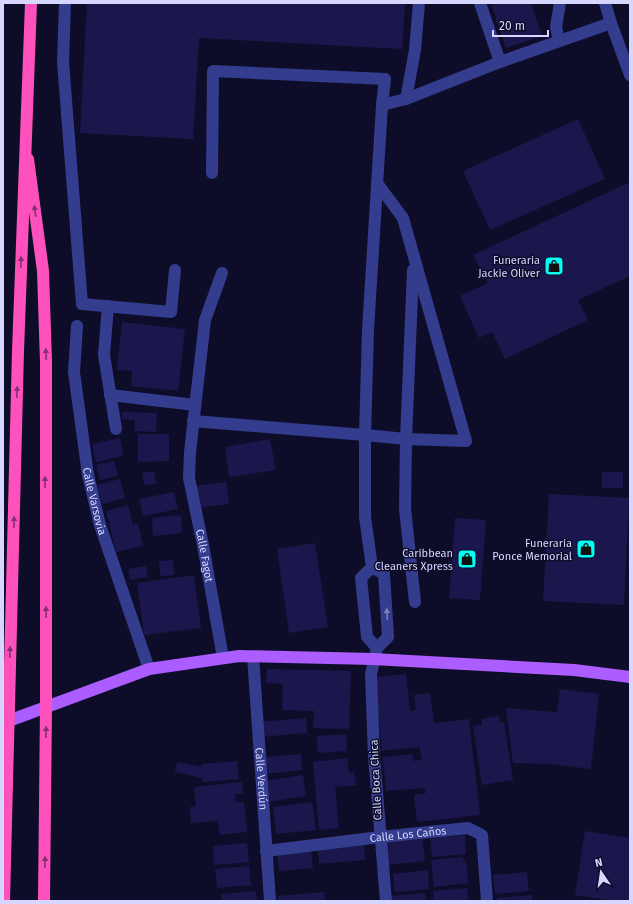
<svg xmlns="http://www.w3.org/2000/svg" width="633" height="904" viewBox="0 0 633 904" font-family="'Fira Sans',sans-serif">
<rect width="100%" height="100%" fill="#0e0d29"/>
<g fill="#1b174c">
<path d="M87 3H405L402 49 199 38 193 139 80 133Z"/>
<path d="M491 3H531L542 36 506 48Z"/>
<path d="M578 119 605 179 490 230 463 171Z"/>
<path d="M630 182V276L578 300 588 320 505 359 492 332 479 338 460 296 488 283 473 255Z"/>
<path d="M122 322 185 329 178 391 131 386 132 371 117 370Z"/>
<path d="M122 412 157 413 156 432 135 431V420L122 419Z"/>
<path d="M138 434H169V461L138 462Z"/>
<path d="M120 438 123 456 96 462 92 444Z"/>
<path d="M270 439 276 470 229 477 225 447Z"/>
<path d="M114 461 118 476 100 480 96 465Z"/>
<path d="M154 471 156 484 144 485 142 473Z"/>
<rect x="602" y="472" width="21" height="16"/>
<path d="M120 479 125 498 102 504 97 485Z"/>
<path d="M226 482 229 504 196 508 194 486Z"/>
<path d="M174 492 178 509 143 516 139 499Z"/>
<path d="M549 494 629 498 624 605 543 601Z"/>
<path d="M128 505 133 525 138 523 143 546 116 552 106 511Z"/>
<path d="M181 515 182 533 153 536 152 518Z"/>
<path d="M455 518 486 520 480 600 449 598Z"/>
<path d="M315 543 328 627 289 633 277 549Z"/>
<path d="M173 560 174 575 160 576 159 561Z"/>
<path d="M146 566 148 577 130 580 128 569Z"/>
<path d="M194 575 201 628 144 635 137 583Z"/>
<path d="M267 669 351 671 349 729 313 728 314 711 282 710 283 684 266 683Z"/>
<path d="M406 674 410 711 416 710 414 695 430 693 434 723 469 719 480 815 417 822 414 795 426 793 424 788 386 791 383 757 413 754V761L422 760 419 747 382 751 375 677Z"/>
<path d="M560 689 599 694 591 769 551 764 513 763 506 708 557 712Z"/>
<path d="M499 716 500 723 504 722 513 780 482 785 473 726 482 725 481 719Z"/>
<path d="M306 718 307 733 260 737 258 722Z"/>
<path d="M346 734 347 751 318 753 317 736Z"/>
<path d="M301 754 302 770 266 774 265 757Z"/>
<path d="M347 758 349 773 354 772 356 785 335 787 339 828 319 830 313 762Z"/>
<path d="M237 761 239 779 203 782 202 778 175 772 177 762 202 767 201 764Z"/>
<path d="M303 775 306 796 269 802 266 781Z"/>
<path d="M242 782 243 794H235L236 802H244L247 832 220 835 218 821 191 823 190 807 196 806 194 787Z"/>
<path d="M312 802 316 830 276 834 273 807Z"/>
<path d="M585 831 630 838V901H613L575 895Z"/>
<path d="M465 835 466 854 432 857 430 838Z"/>
<path d="M422 836 425 861 388 865 385 840Z"/>
<path d="M247 843 249 862 214 865 213 846Z"/>
<path d="M364 844 365 860 319 864 318 848Z"/>
<path d="M311 850 313 868 279 871 277 852Z"/>
<path d="M462 857 467 865 468 883 434 887 431 860Z"/>
<path d="M249 866 251 885 217 888 215 869Z"/>
<path d="M428 870 429 889 395 892 393 874Z"/>
<path d="M527 872 529 891 495 894 493 875Z"/>
<path d="M467 888 468 901H434L433 891Z"/>
<path d="M256 891 257 901H222L221 894Z"/>
<path d="M324 892 325 901H278V896Z"/>
<path d="M425 893 426 901H391V896Z"/>
<path d="M532 895V901H498L497 898Z"/>
</g>
<g fill="none" stroke-linecap="round" stroke-linejoin="round">
<g stroke="#333c8d" stroke-width="12">
<path d="M65 3 63 62 82 304 171 312 175 270"/>
<path d="M480 3 500 62"/>
<path d="M605 3 611 23 630 75"/>
<path d="M559 41 556 27 560 3"/>
<path d="M406 99 415 50 419 3"/>
<path d="M212 173 213 71 385 79 382 105"/>
<path d="M413 270 406 439 405 509 415 602"/>
<path id="s1" d="M222 273 205 320 190 452 189 478 203 545 223 658"/>
<path d="M108 306 104 355 116 429"/>
<path id="s2" d="M77 326 74 372 88 475 100 525 149 669"/>
<path d="M110 395 195 405"/>
<path d="M193 421 365 435 406 439 466 441 403 218 377 183"/>
<path d="M372 567 361 578 367 637 377 648"/>
<path id="s3" d="M253 656 270 901"/>
<path id="s4" d="M266 851 380 837 468 828 482 835 487 901"/>
<path d="M386 901 374 756 371 674 377 648 388 637 384 574 372 567 365 517V435L368 330 382 105 406 99 500 62 611 23"/>
</g>
<path stroke="#ac5dff" stroke-width="12" d="M3 723 149 669 239 656 373 659 574 670 630 677"/>
<path stroke="#ff51bc" stroke-width="12" d="M28 159 43 271 46 362V707L44 901"/>
<path stroke="#ff51bc" stroke-width="12" d="M4 901 18 351 31 3"/>
</g>
<defs><path id="oneway-solid" d="M-6-.8H1V-3.2L6.5 0L1 3.2V.8H-6Z"/></defs>
<g fill="#862f72">
<use href="#oneway-solid" transform="translate(35 211) rotate(-98)"/>
<use href="#oneway-solid" transform="translate(21 262) rotate(-88)"/>
<use href="#oneway-solid" transform="translate(46 354) rotate(-92)"/>
<use href="#oneway-solid" transform="translate(17 392) rotate(-89)"/>
<use href="#oneway-solid" transform="translate(45 482) rotate(-90)"/>
<use href="#oneway-solid" transform="translate(14 522) rotate(-89)"/>
<use href="#oneway-solid" transform="translate(46 612) rotate(-90)"/>
<use href="#oneway-solid" transform="translate(10 652) rotate(-89)"/>
<use href="#oneway-solid" transform="translate(46 732) rotate(-89)"/>
<use href="#oneway-solid" transform="translate(45 862) rotate(-89)"/>
</g>
<use fill="#7c81c0" href="#oneway-solid" transform="translate(387 614) rotate(-93)"/>
<defs>
<symbol id="shop-square" viewBox="-11 -11 22 22"><rect x="-9" y="-9" width="18" height="18" rx="4" fill="#02fff6" stroke="#0e0d29"/><path d="M-5-2.5h2.3a2.7 3.5 0 0 1 5.4 0H5L5.5 6h-11ZM-1.5-2.5h3a1.5 2.3 0 0 0-3 0Z" fill="#111"/></symbol>
</defs>
<g fill-rule="evenodd">
<use href="#shop-square" x="543" y="255" width="22" height="22"/>
<use href="#shop-square" x="575" y="538" width="22" height="22"/>
<use href="#shop-square" x="456" y="548" width="22" height="22"/>
</g>
<g text-anchor="middle" dominant-baseline="central" stroke-width="3" stroke-linejoin="round" paint-order="stroke">
<g font-size="11" fill="#d6d6ff" stroke="#0e0d29" text-anchor="end">
<text x="540" y="260">Funeraria<tspan x="540" dy="13">Jackie Oliver</tspan></text>
<text x="572" y="543">Funeraria<tspan x="572" dy="13">Ponce Memorial</tspan></text>
<text x="453" y="553">Caribbean<tspan x="453" dy="13">Cleaners Xpress</tspan></text>
</g>
<g font-size="11" fill="#d6d6ff" stroke="#0e0d29">
<text stroke="none"><textPath href="#s2" startOffset="177">Calle Varsovia</textPath></text>
<text stroke="none"><textPath href="#s1" startOffset="288">Calle Fagot</textPath></text>
<text stroke="none"><textPath href="#s3" startOffset="123">Calle Verdún</textPath></text>
<text transform="translate(376 780) rotate(-93)">Calle Boca Chica</text>
<text stroke="none"><textPath href="#s4" startOffset="143">Calle Los Caños</textPath></text>
</g>
</g>
<rect width="633" height="904" fill="none" stroke="#d6d6ff" stroke-width="8"/>
<g transform="translate(601 872) rotate(347)" stroke="#0e0d29" stroke-width="3" paint-order="stroke">
<path d="M0-3L7 15L0 10L-7 15Z" fill="#d6d6ff"/>
<text y="-6" font-size="11" font-weight="bold" text-anchor="middle" fill="#d6d6ff">N</text>
</g>
<path d="M493 30v6h55v-6" fill="none" stroke="#d6d6ff" stroke-width="2"/>
<text x="499" y="30" font-size="12" fill="#d6d6ff" stroke="#0e0d29" stroke-width="3" paint-order="stroke">20 m</text>
</svg>
